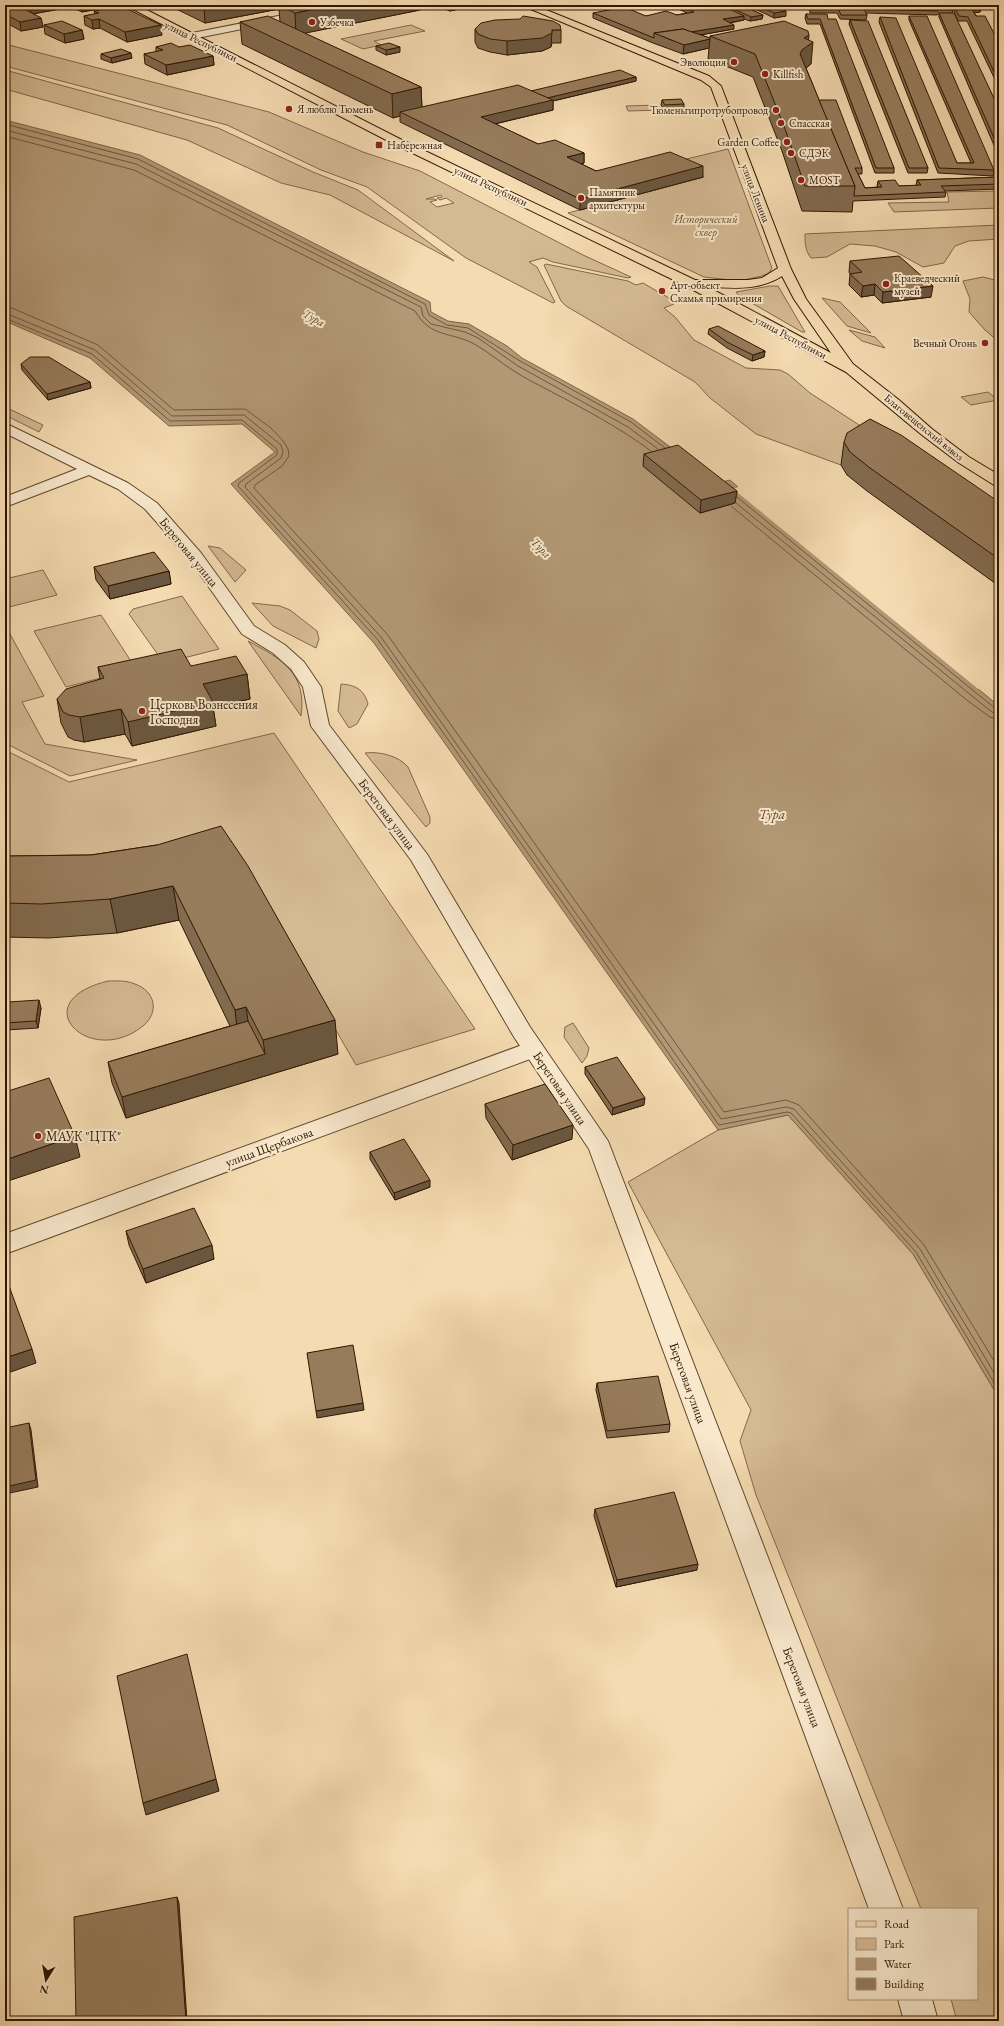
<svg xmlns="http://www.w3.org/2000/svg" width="1004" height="2026" viewBox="0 0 1004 2026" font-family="'EB Garamond',serif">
<rect width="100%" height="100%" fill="#f5dbb1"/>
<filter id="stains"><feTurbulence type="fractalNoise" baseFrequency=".005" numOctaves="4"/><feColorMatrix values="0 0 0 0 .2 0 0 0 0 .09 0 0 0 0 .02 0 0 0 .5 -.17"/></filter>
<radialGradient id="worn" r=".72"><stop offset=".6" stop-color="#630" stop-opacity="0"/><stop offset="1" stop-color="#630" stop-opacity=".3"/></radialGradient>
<g fill="#d4ba93" stroke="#82684a" fill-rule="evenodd">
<path d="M411 25 425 31 374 41 381 45 363 49 341 39Z"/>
<path d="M5 44 269 112 363 152 420 171 583 255 631 277 628 278 553 262 543 258 529 262 537 267 555 302 553 303 466 258 367 187 321 170 227 125 5 66ZM441 195 442 197 437 198 440 200 446 198 454 203 437 207 430 202 437 200 434 199H426Z"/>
<path d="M5 70 218 128 313 172 358 190 454 261 330 195 281 183 187 140 5 89Z"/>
<path d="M658 105 661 110 628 111 626 106Z"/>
<path d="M728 149 772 268 769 273 762 276 739 281 704 277 568 213 704 177 674 162Z"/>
<path d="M999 191V208L894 212 888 203 949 202 947 192Z"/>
<path d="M999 225V239L969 241 955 246 944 263 923 267 896 252 875 246 850 244 827 257 811 258C805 250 805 243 805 234Z"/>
<path d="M546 264 628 281 636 285 643 283 669 298 674 304 664 308 675 317 694 340 746 368 780 370 788 374 810 393 876 436 844 456 841 465 756 434 710 398 695 382 566 306 561 301 544 265Z"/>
<path d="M983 277 999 281V342L985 330 969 312 970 299 963 281Z"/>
<path d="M770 286H778L805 332H802L738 295 736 292Z"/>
<path d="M822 298 840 302 871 333 847 326Z"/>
<path d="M849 330 875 337 885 348 862 341Z"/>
<path d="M988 392 998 400 971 405 961 397Z"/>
<path d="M5 407 43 425 39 432 5 415Z"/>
<path d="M208 546 220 548 246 570 235 582Z"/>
<path d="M43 570 57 595 5 608V579Z"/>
<path d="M182 596 219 649 172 661 161 659 129 614 133 609Z"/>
<path d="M252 603 280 606 290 610 317 631 319 639 316 648 273 626Z"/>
<path d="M101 615 136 669 66 687 34 631Z"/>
<path d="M5 625 44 696 22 702 45 744 137 760 70 776 5 743Z"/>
<path d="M248 641C282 659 307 673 301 716Z"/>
<path d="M341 684C355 685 364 689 368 704L357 724 349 728 338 711Z"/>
<path d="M274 733 475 1029 356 1065 235 856 5 880V750L69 782Z"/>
<path d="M365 753C379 751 399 756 408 767L430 817V823L426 827Z"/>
<path d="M108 981C117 981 126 980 135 984 155 991 160 1012 143 1026 90 1069 22 1002 108 981Z"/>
<path d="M573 1023 589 1048 587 1056 582 1063 564 1037 565 1027Z"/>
<path d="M788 1115 913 1254 999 1398V2021H957L951 1999H977V1909H921L756 1495 740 1441 751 1410 628 1182 718 1130Z"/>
</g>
<path fill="#b29875" stroke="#7e6446" d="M5 120 140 155 430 302 431 312 448 321 469 324 507 346 522 358 633 419 718 483 730 480 738 487 734 489 999 706V1398L913 1254 788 1115 718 1130 374 643 231 484 275 452 242 424 169 426 90 358 5 321Z"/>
<path fill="#f5dbb1" d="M738 487 740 489H738L980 688 978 689 733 489Z"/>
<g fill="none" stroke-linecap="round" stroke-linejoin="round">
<g stroke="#72573a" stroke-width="1">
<path d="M5 124 138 159 425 304 429 315 447 325 468 328 520 361 631 422 665 448"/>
<path d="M5 130 136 164 421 307 423 316 431 324 465 332 478 338 518 366 628 427 658 449"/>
<path d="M5 136 134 170 415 311C431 339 452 331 476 345 490 353 501 363 514 371 526 379 539 385 552 392 586 410 620 428 651 451"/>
<path d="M5 307 12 308 98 345 174 410 245 409 271 428 284 442 288 449 289 456 282 466 255 485 254 488 387 634 724 1112 786 1100 799 1105 924 1245 999 1369"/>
<path d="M5 313 95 350 172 416 244 415 281 445 283 452 281 458 246 484 245 487 381 637 721 1119 786 1107 794 1109 920 1249 999 1381"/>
<path d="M5 318 92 354 170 421 242 420 277 449V455L239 483 238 486 378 640 719 1125 787 1112 791 1113 916 1252 995 1384"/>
<path d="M737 497 975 692 995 708H999"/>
<path d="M736 503 972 696 992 712 999 714"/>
<path d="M731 506 968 701 990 717 999 720"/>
</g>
<path stroke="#72573a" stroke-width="1.5" d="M994 1383 999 1391"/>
<path stroke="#7e6446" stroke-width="6" d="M997 249 999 251"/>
<defs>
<g id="minor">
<path d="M5 423 128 483 157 503 201 553 254 626 285 645 304 662 321 687 329 725 427 854 530 1027 608 1141 903 1909H869L589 1149 514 1037 411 860 311 726 303 687 291 669 273 653 242 634 189 559 145 509 118 489 89 475 5 507V497L77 469 5 433Z"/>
<path d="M898 1999H932L938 2021H904Z"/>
</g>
<g id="tertiary">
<path d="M334 5H353L348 8 192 39 187 36 192 33Z"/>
<path d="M533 1041 541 1043 544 1049 541 1055 5 1254V1234Z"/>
</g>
<path id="primary" d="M125 5H137L400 139 695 280H748L762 278 778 268 711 87 701 80 521 5H534L709 76 721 86 791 269 806 299 853 364 899 400 932 429 969 457 999 475V487L994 485 959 463 922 435 846 372 684 285 392 143ZM782 276 794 299 831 353 708 287C734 288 759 291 782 276Z"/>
</defs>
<use href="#minor" stroke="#62472c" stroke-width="2"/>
<use href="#tertiary" stroke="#62472c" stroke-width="2"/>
<use href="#primary" stroke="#311600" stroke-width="2"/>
<use href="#minor" fill="#f8e8cc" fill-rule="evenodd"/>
<use href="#tertiary" fill="#f8e8cc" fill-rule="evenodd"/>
<use href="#primary" fill="#f5dbb1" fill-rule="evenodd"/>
</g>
<g fill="#826b4f" stroke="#311600">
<path d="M5 5 23 8V7L20 5H108L109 7 82 12 71 7 33 14 41 18 43 27 21 31 5 22Z"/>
<path d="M168 5H420V10L304 33 421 87 422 107 531 91 636 77V81L553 101V110L495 124 538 144 584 153V163L581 164 596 171 703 177 580 210 400 122V116L393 118 242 44 240 22H280L279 9 205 23Z"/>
<path d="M435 5H477L450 11Z"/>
<path d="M670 5H742L763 15 762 19 750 21 744 19V20L730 23 734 29 700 35 710 38V36L808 39 811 64 806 68 819 100 862 168V174H858L865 188 878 187 877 186 878 181 899 186H916L917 180 999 177V189L945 191 946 192 945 197 853 201 852 212 802 211 782 151 753 77 708 59 709 48 683 54 653 43 593 18V13L646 16 677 15 687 13Z"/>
<path d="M747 5H772L786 16 774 18Z"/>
<path d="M809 5H951L953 10 952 13 999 109V157L939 17V14H938L937 15 866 13 867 15 866 20 840 19 837 13H810Z"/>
<path d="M953 5H979L981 7 980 12 974 13 999 43V88L967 21H958L954 12 955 8 953 7Z"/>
<path d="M94 11 162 35 127 42 100 28 93 29 85 25 84 16 95 14Z"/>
<path d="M806 14 828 19 894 168V173H875L820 24H807L805 18Z"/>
<path d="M909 16 994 170 993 176 938 173 879 22 880 17 957 163H971L909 20Z"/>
<path d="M850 20 928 168 927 173H908L849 24Z"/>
<path d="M44 25 82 30 84 39 65 43 45 34Z"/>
<path d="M475 29 561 30V43H552L551 47 542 51 507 55 490 52 478 48 475 42Z"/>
<path d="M376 46 400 52 386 55 376 50Z"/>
<path d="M156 47H179L213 56 214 65 167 75 145 64 144 54 156 52Z"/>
<path d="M101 54 132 58 112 63 101 59Z"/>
<path d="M662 100 684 104V109L664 110 661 105Z"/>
<path d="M850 261 931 297 882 303 874 295 861 297 849 285 850 274 849 272Z"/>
<path d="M709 329 765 351 764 357 752 361 727 348 708 334Z"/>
<path d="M21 364 90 382 91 388 48 400 22 370Z"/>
<path d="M844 442 999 502V586L867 491 847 475 841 465Z"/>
<path d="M644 454 737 491 735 503 700 513 643 466Z"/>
<path d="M94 567 169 571 171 584 110 599 96 580Z"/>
<path d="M191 666 247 674 250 699 213 707 216 726 132 746 125 734 84 742 74 740 68 737 61 723 57 699 100 679 98 667Z"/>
<path d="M157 845 338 1054 126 1118 112 1083 108 1062 230 1026 179 920 117 933 49 938 5 937V854L10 856 91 855Z"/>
<path d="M41 1008 38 1028 6 1030 5 1024V1020Z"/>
<path d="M585 1067 644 1105 612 1115 585 1074Z"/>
<path d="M485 1104 572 1139 512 1160 486 1118Z"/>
<path d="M370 1152 430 1187 395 1200 370 1159Z"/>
<path d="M126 1231 214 1259 146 1283 129 1245Z"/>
<path d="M597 1383 670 1424 669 1432 607 1438 596 1390Z"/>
<path d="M595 1509 697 1570 616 1587 594 1516Z"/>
</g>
<g fill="#6a5740" stroke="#311600">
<path d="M5 5H13L5 9Z"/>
<path d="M29 5H71V7L31 14Z"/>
<path d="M81 5H108L109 7 82 12Z"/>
<path d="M213 5H300H279V9L205 23 204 7Z"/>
<path d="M333 5H420V10L296 35 295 13Z"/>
<path d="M455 5H477L450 11 449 6Z"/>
<path d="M958 5H967L966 9 957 10Z"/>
<path d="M981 7 980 12 970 13 971 8Z"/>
<path d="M786 11V16L774 18V13Z"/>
<path d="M763 15 762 19 750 21 751 17Z"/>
<path d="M744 16V20L722 24 723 19Z"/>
<path d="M41 18 43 27 21 31 20 22Z"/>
<path d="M99 19 100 28 93 29 92 20Z"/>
<path d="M161 25 162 35 127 42 125 32Z"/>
<path d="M734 25V29L671 40 662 36Z"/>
<path d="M82 30 84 39 65 43 64 34Z"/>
<path d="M552 30 551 47 542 51 507 55V41Z"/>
<path d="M809 35 808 46 813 42 811 64 799 73 800 54 804 38Z"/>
<path d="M710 39 709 48 683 54 684 45Z"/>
<path d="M400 47V52L386 55V50Z"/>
<path d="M131 53 132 58 112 63 111 58Z"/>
<path d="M213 56 214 65 167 75 166 65Z"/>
<path d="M636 77V81L553 101V110L481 127V117L540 99Z"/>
<path d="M421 87 422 111 400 112V116L393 118 392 94Z"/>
<path d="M584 153V163L566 168 567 157Z"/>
<path d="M703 166V177L580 210V199Z"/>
<path d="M875 284 874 295 861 297 863 286Z"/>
<path d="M933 286 931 297 882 303 883 292Z"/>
<path d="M765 351 764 357 752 361 753 355Z"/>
<path d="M90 382 91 388 48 400 47 394Z"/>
<path d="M737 491 735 503 700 513 701 500Z"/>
<path d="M169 571 171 584 110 599 108 586Z"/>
<path d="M247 674 250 699 213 707 216 726 132 746 128 722 203 684Z"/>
<path d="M121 709 125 734 84 742 80 717Z"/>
<path d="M173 886 179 920 117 933 110 899Z"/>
<path d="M39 1000 41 1008 38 1028 36 1021Z"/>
<path d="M246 1007 251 1042 239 1045 235 1010Z"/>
<path d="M335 1020 338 1054 126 1118 122 1097 265 1054 263 1040Z"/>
<path d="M645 1098 644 1105 612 1115 613 1108Z"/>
<path d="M573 1125 572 1139 512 1160 513 1145Z"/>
<path d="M75 1136 80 1157 5 1182V1160Z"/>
<path d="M430 1180V1187L395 1200 394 1193Z"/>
<path d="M212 1245 214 1259 146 1283 143 1269Z"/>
<path d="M32 1349 36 1363 5 1374V1358Z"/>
<path d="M363 1403 364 1410 317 1418 316 1411Z"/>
<path d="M29 1423 31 1430 38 1487 5 1494V1487Z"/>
<path d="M698 1564 697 1570 616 1587 617 1580Z"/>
<path d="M216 1779 219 1791 146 1815 143 1803Z"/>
<path d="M177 1897 179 1903 187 2021H186Z"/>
</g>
<g fill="#977c5c" stroke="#311600">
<path d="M15 5H17L41 18 20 22 5 14V7Z"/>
<path d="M200 5H213L204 7Z"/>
<path d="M279 5H333L295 13Z"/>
<path d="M447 5H455L449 6Z"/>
<path d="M679 5H721L744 16 723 19 734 25 691 32 683 29 654 33V38L593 13 624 7 646 16 666 11 677 15 694 12Z"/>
<path d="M726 5H742L763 15 751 17Z"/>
<path d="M757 5H772L786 11 774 13Z"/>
<path d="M809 5H951L953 10 937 9 938 11 864 9 867 15H841L838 8H810Z"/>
<path d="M968 5H979L981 7 971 8 976 16H985L999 43V82L968 17 959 16 955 8 969 7Z"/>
<path d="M121 6 161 25 125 32 99 19 92 20 84 16 99 13 94 11Z"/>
<path d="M939 13H954L999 109V149Z"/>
<path d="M806 14H827L828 19H836L894 168H876L820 19H808Z"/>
<path d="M268 16 421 87 392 94 240 22Z"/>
<path d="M523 16 553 21 560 25 561 30H552V33L542 38 507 41 490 39 478 34 475 29 481 23 495 20 520 19Z"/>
<path d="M909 16H927L994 170 939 168 880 17 896 18 957 163H974Z"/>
<path d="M850 20 868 21 928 168H909Z"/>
<path d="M62 21 82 30 64 34 44 25Z"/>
<path d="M784 21 808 31 809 35 804 38 813 42 802 50 800 54 855 186H805L784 126 755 54 710 36Z"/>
<path d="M683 29 710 38V39L684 45 654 33Z"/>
<path d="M171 43 179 47 190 45 213 56 166 65 144 54 163 50 156 47Z"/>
<path d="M389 43 400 47 386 50 376 46Z"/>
<path d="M121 49 131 53 111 58 101 54Z"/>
<path d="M620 70 636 77 547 98 531 91Z"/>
<path d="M518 85 553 100 481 117 538 144 555 140 584 153 567 157 596 171 670 152 703 166 580 199 400 112Z"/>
<path d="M681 99 684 104 665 105 662 100Z"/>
<path d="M819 100H836L862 168H855L865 188 882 187 878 181 895 180 899 186 921 185 917 180 999 177V184L941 186 946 192 854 196 855 186Z"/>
<path d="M899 256 933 286 883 292 875 284 863 286 850 274 862 272 850 261Z"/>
<path d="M718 326 765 351 753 355 727 342 709 329Z"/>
<path d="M30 357H49L90 382 47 394 21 364Z"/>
<path d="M870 419 901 435 999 502V559L870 468 850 452 844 442 847 433Z"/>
<path d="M678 445 737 491 701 500 644 454Z"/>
<path d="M154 552 169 571 108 586 94 567Z"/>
<path d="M181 649 191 666 236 656 247 674 203 684 213 702 128 722 121 709 80 717 69 715 63 712 57 699 66 689 104 678 98 667Z"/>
<path d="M221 826 248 866 335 1020 263 1040 246 1007 235 1010 173 886 110 899 42 904 5 903V854L10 856 91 855 157 845Z"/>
<path d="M39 1000 36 1021 5 1023 8 1002Z"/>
<path d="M248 1021 265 1054 122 1097 108 1062Z"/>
<path d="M617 1057 645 1098 613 1108 585 1067Z"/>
<path d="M49 1078 75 1136 5 1160V1092Z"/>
<path d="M545 1084 573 1125 513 1145 485 1104Z"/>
<path d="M404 1139 430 1180 394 1193 370 1152Z"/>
<path d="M194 1208 212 1245 143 1269 126 1231Z"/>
<path d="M5 1275 32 1349 5 1358Z"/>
<path d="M353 1345 363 1403 316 1411 307 1353Z"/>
<path d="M658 1376 670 1424 607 1431 597 1383Z"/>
<path d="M29 1423 36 1480 5 1487V1428Z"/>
<path d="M674 1492 698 1564 617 1580 595 1509Z"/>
<path d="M187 1654 216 1779 143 1803 117 1676Z"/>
<path d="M177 1897 186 2021H76L74 1917Z"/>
</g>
<g fill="#8f2418" stroke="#f8e8cc" stroke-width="1.5">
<circle cx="312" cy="22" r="4"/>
<circle cx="734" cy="62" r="4"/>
<circle cx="765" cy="74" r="4"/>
<circle cx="289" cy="109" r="4"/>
<circle cx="776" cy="110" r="4"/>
<circle cx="781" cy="123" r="4"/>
<circle cx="787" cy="142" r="4"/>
<rect x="375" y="141" width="8" height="8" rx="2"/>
<circle cx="791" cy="153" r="4"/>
<circle cx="801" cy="180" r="4"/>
<circle cx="581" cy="198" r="4"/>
<circle cx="886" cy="284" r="4"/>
<circle cx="662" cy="291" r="4"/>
<circle cx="985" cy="343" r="4"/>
<circle cx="142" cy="711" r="4"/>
<circle cx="38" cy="1136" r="4"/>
</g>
<g text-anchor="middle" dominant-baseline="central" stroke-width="4" stroke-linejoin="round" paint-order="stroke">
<g font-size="11" fill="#311600" stroke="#f8e8cc" text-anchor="start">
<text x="320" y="22">Узбечка</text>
<text x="726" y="62" text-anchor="end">Эволюция</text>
<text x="773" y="74">Killfish</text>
<text x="297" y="109">Я люблю Тюмень</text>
<text x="768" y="110" text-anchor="end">Тюменьгипротрубопровод</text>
<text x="789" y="123">Спасская</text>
<text x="779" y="142" text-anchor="end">Garden Coffee</text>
<text x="387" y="145">Набережная</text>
<text x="799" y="153">СДЭК</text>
<text x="809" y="180">MOST</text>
<text x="589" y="192">Памятник<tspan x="589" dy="13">архитектуры</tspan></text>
<text x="894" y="278">Краеведческий<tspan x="894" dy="13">музей</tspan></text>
<text x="670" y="285">Арт-обьект<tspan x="670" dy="13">Скамья примирения</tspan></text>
<text x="977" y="343" text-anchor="end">Вечный Огонь</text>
</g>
<g font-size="11" fill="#311600" stroke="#f8e8cc">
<text transform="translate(201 41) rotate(26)">улица Республики</text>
<text transform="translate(491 186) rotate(25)">улица Республики</text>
<text transform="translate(756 193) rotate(69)">улица Ленина</text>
<text transform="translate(791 337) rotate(28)">улица Республики</text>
<text transform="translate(924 427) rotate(39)">Благовещенский взвоз</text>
</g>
<g font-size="11" font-style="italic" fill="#62472c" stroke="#f8e8cc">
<text x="706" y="219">Исторический<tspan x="706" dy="13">сквер</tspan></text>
</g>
<g font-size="12" font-style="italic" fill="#654a2f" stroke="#f8e8cc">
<text transform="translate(314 318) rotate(29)">Тура</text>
<text transform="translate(541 548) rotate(46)">Тура</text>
</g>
<g font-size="13" fill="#311600" stroke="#f8e8cc">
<text transform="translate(189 552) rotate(51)">Береговая улица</text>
<text transform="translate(387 814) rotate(53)">Береговая улица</text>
<text transform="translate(560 1088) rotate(56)">Береговая улица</text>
<text transform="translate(269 1147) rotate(-20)">улица Щербакова</text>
<text transform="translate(688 1383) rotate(70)">Береговая улица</text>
<text transform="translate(802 1687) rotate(69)">Береговая улица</text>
</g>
<g font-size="13" fill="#311600" stroke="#f8e8cc" text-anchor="start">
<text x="150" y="704">Церковь Вознесения<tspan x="150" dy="15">Господня</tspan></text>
<text x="46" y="1136">МАУК "ЦТК"</text>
</g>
<g font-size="14" font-style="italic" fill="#654a2f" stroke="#f8e8cc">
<text x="772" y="814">Тура</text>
</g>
</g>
<rect width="1004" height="2026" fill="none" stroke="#f5dbb1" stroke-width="20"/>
<rect x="6" y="6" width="992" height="2014" fill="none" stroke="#311600" stroke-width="2"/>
<rect x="10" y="10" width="984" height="2006" fill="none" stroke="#311600"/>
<rect x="848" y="1908" width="130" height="92" fill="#f8e8cc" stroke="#a8947a"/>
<rect x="856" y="1921" width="20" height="6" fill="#f5dbb1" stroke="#a8947a"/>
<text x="884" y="1928" font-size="12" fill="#311600">Road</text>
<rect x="856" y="1938" width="20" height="12" fill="#d4ba93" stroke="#a8947a"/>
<text x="884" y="1948" font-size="12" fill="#311600">Park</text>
<rect x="856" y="1958" width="20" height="12" fill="#b29875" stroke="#a8947a"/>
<text x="884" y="1968" font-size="12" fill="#311600">Water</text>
<rect x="856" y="1978" width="20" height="12" fill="#977c5c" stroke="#a8947a"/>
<text x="884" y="1988" font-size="12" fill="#311600">Building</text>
<g transform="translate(46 1980) rotate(191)" stroke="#f8e8cc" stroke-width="3" paint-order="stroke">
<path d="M0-3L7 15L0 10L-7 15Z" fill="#311600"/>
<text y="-6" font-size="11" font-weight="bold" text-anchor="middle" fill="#311600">N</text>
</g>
<rect width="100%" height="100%" filter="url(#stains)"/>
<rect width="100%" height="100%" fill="url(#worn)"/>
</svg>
